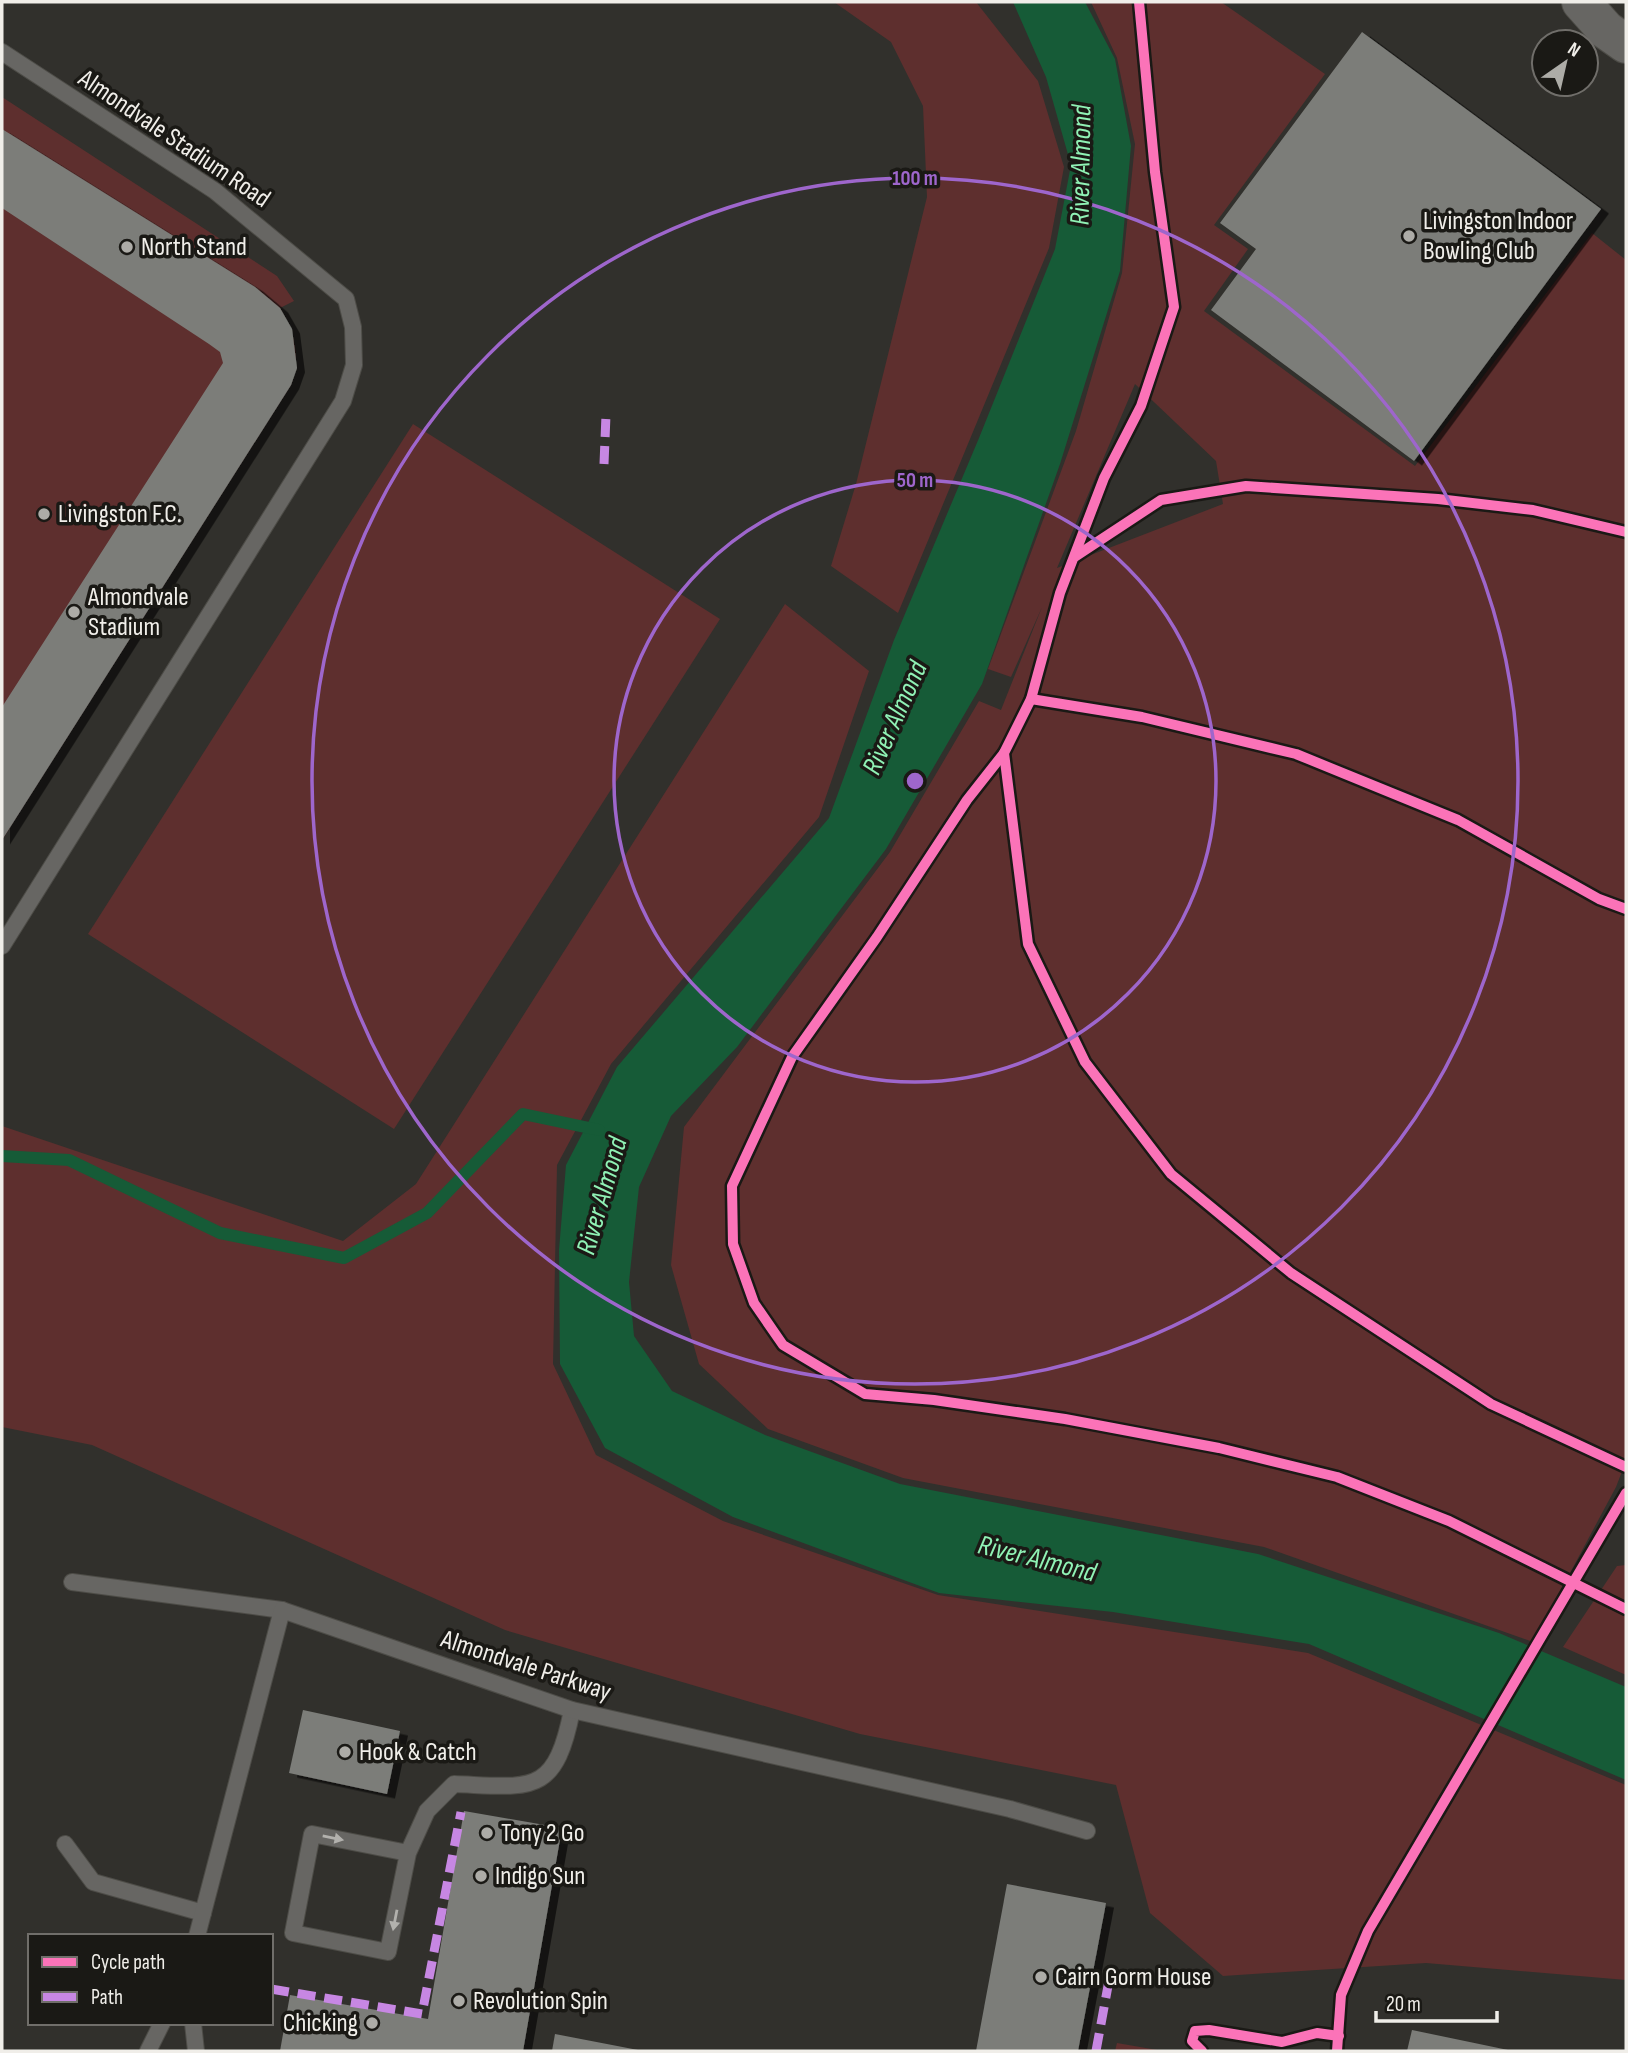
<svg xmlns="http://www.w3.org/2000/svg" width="1628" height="2053" viewBox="0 0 1628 2053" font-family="'Sofia Sans Condensed',sans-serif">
<defs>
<filter id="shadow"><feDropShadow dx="8" dy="4.5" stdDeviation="0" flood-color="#0009"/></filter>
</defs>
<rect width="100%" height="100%" fill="#31302c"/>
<g fill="#5e2f2e" fill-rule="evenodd">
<path d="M834 2H976L1038 81 1064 167 1049 248 898 613 831 566 856 484 927 197 923 106 891 42Z"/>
<path d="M1091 2H1221L1325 74 1214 225 1248 249 1204 311 1415 466 1592 233 1626 260V1461L1616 1487 1533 1642 1264 1547 903 1478 768 1429 699 1364 671 1265 684 1127 890 852 979 701 1001 710 1042 607 1011 677 988 669 1076 431 1122 273 1135 144 1117 58ZM1135 384 1216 461 1223 504 1057 568Z"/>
<path d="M2 97 277 276 294 301 280 308C295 335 301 356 291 385L2 840Z"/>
<path d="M413 424 720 619 394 1129 88 934Z"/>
<path d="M785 604 869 671 819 817 611 1064 557 1165 553 1364 596 1455 723 1521 938 1595 1308 1653 1626 1785V1980L1426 1963 1223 1976 1150 1913 1116 1785 860 1734 505 1630 92 1445 2 1427V1126L343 1241 416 1184Z"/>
<path d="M1626 1565V1675L1563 1647 1617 1566Z"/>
<path d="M1117 2043 1163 2051H1115Z"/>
</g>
<path fill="#165b37" d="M1013 2H1085L1115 59 1131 146 1120 271 1060 464 982 684 886 849 737 1047 671 1116 639 1187 629 1282 634 1336 672 1391 765 1435 900 1484 1258 1554 1499 1633 1626 1687V1780L1309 1644 1113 1612 939 1593 733 1517 605 1448 560 1364 559 1250 566 1165 617 1067 829 818 894 640 979 438 1055 249 1071 165 1046 77Z"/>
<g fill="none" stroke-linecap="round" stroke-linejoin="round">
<path stroke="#165b37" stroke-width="12" d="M2 1156 69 1160 220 1233 344 1258 427 1213 523 1114 599 1130"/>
</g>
<g fill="#7c7d79" filter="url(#shadow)">
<path d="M1362 32 1601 209 1414 461 1211 310 1256 249 1220 223Z"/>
<path d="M2 129 255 287 280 308 292 329 297 368 291 385 2 840V707L223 363 220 352 209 344 2 208Z"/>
<path d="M303 1710 400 1731 387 1794 289 1773Z"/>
<path d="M464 1811 562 1828 523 2051H280L290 1995 428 2019Z"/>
<path d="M1007 1884 1106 1903 1078 2051H976Z"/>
<path d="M1412 2030 1508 2050V2051H1407Z"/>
<path d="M555 2034 638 2050V2051H552Z"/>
</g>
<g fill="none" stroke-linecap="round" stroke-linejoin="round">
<defs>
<g id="lane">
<path d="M2 52 215 191 346 299 353 327 354 365 343 401 2 946"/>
<path d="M72 1582 282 1610"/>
<path d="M65 1844 93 1882 203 1913"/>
<path d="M408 1853 312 1834 293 1933 388 1952 408 1853 427 1811 454 1784C531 1787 555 1797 572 1710"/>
<path d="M197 1936 282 1610 572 1710 1010 1809 1087 1831"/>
<path d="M193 2023 196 2051"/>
<path d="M148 2051 162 2023"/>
</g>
<path id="secondary" d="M1581 2 1606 30 1626 44"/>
</defs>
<use href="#lane" stroke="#4d4c47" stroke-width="18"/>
<use href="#secondary" stroke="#4d4c47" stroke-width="40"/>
<use href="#lane" stroke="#676663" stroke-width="16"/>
<use href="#secondary" stroke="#676663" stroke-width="38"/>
<g stroke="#c787e3" stroke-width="9" stroke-dasharray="18 9" stroke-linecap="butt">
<path d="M604 464 606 415"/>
<path d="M271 1989 422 2014 461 1812"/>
<path d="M1096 2051 1110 1975"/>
</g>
<defs>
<g id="cycleway">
<path d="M1139 2 1155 172 1174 307 1141 406 1104 478 1060 593 1031 699 1004 753 1028 944 1085 1062 1171 1174 1291 1273 1491 1404 1626 1467"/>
<path d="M1076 556 1161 500 1246 486 1438 499 1533 510 1626 532"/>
<path d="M1031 699 1142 717 1296 754 1458 820 1599 899 1626 909"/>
<path d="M1004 753 967 800 877 937 792 1057 732 1186 733 1244 754 1303 783 1345 865 1394 934 1400 1065 1419 1219 1448 1337 1477 1449 1521 1626 1609"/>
<path d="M1202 2051 1192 2041 1195 2031 1209 2030 1282 2042 1317 2033 1339 2036"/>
<path d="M1337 2051 1341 1995 1368 1931 1626 1493"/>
</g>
</defs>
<use href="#cycleway" stroke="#1a1915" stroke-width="15"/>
<use href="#cycleway" stroke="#fb73b8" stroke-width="10"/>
</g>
<defs><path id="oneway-solid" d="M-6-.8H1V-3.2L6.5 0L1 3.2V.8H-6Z" transform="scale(1.75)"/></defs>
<g fill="#b2b1ad">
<use href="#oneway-solid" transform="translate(333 1838) rotate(11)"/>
<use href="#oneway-solid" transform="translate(395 1920) rotate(101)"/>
</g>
<g fill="none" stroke="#9e66cc" stroke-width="3.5">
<circle cx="915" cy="781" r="301"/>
<circle cx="915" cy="781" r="603"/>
</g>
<g fill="#adaca7" stroke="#1a1915" stroke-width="2.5">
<circle cx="1409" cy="236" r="7"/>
<circle cx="127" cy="247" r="7"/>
<circle cx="44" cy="514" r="7"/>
<circle cx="74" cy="612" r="7"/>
<circle cx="345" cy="1752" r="7"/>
<circle cx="487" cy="1833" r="7"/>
<circle cx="481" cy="1876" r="7"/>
<circle cx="1041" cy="1977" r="7"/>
<circle cx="459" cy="2001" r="7"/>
<circle cx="372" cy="2023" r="7"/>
</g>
<g text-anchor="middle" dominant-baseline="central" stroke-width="7" stroke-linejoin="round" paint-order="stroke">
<g font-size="26" fill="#f0eee9" stroke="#1a1915">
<text transform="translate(174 139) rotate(34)">Almondvale Stadium Road</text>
<text transform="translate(526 1666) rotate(18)">Almondvale Parkway</text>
</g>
<g font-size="26" fill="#f0eee9" stroke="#1a1915" text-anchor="start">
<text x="1423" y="221">Livingston Indoor<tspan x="1423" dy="30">Bowling Club</tspan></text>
<text x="141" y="247">North Stand</text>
<text x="58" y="514">Livingston F.C.</text>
<text x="88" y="597">Almondvale<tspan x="88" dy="30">Stadium</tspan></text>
<text x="359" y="1752">Hook &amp; Catch</text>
<text x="501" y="1833">Tony 2 Go</text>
<text x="495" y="1876">Indigo Sun</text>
<text x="1055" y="1977">Cairn Gorm House</text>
<text x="473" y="2001">Revolution Spin</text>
<text x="358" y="2023" text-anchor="end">Chicking</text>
</g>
<g font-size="28" font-style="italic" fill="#90f2b5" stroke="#1a1915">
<text transform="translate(1081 165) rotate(-89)">River Almond</text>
<text transform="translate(895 718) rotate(-66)">River Almond</text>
<text transform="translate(602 1196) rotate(-74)">River Almond</text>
<text transform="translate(1037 1559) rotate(14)">River Almond</text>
</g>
</g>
<circle cx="915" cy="781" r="10" fill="#9e66cc" stroke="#1a1915" stroke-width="3.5"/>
<g font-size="21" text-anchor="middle" font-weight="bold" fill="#9e66cc" stroke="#1a1915" stroke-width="7" stroke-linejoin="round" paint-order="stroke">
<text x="915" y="185">100 m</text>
<text x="915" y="487">50 m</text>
</g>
<rect width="1628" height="2053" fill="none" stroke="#f0eee9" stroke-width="7"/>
<rect x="28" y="1934" width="245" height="91" fill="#1a1915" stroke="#706e6a" stroke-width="2"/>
<rect x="42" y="1957" width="35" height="10" fill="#fb73b8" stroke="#706e6a" stroke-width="2"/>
<text x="91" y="1969" font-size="21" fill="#f0eee9">Cycle path</text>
<rect x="42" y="1992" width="35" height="10" fill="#c787e3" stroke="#706e6a" stroke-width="2"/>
<text x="91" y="2004" font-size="21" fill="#f0eee9">Path</text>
<g transform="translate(1565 63) rotate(34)"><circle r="33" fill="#1a1915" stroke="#706e6a" stroke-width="2"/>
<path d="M0-5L12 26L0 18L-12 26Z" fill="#adaca7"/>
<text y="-10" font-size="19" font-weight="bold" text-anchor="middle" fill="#f0eee9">N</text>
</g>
<path d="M1376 2011v10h121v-10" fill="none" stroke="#f0eee9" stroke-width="3.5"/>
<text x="1386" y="2011" font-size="21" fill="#f0eee9" stroke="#1a1915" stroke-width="5" paint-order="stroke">20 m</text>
</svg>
